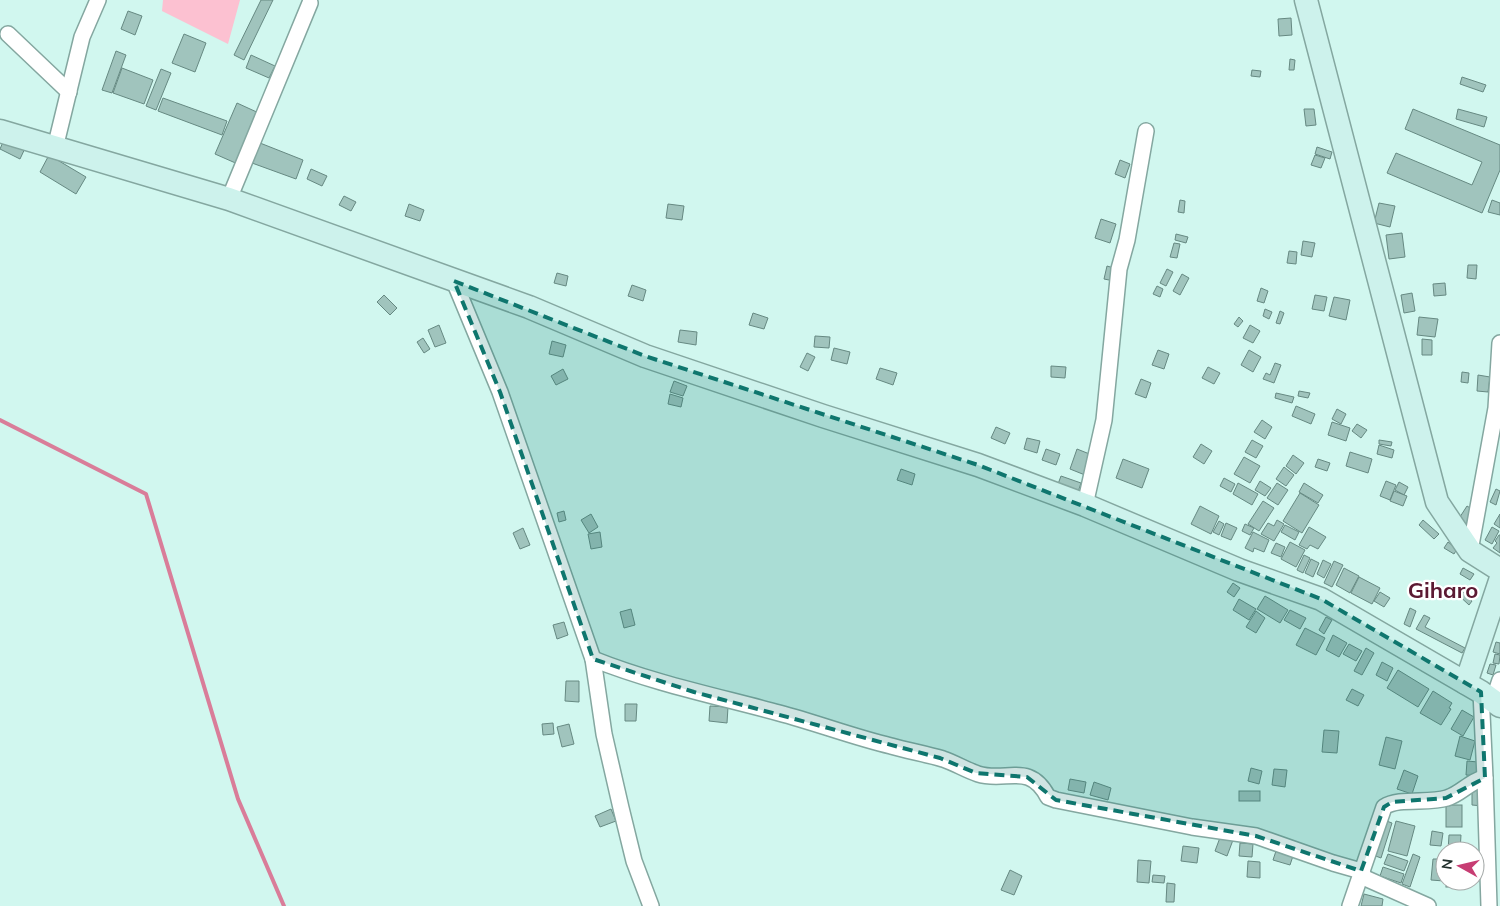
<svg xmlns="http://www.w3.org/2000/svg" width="1500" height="906" viewBox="0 0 1500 906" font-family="Mulish,sans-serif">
<rect width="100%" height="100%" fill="#d1f7ef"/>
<path fill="#fcc1d1" d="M163 0H240L228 44 162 11Z"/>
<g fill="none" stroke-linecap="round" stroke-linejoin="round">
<path stroke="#d97d99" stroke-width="4" d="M0 420 146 494 238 799 284 906"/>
</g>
<g fill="#a0c4bd" stroke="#668982">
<path d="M261 0H273L244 60 234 55Z"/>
<path d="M128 11 142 16 135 35 121 29Z"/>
<path d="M1291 18 1292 35 1279 36 1278 19Z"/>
<path d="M184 34 206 43 195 72 172 63Z"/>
<path d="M116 51 126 55 112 93 102 90Z"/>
<path d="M251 55 275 66 269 78 246 68Z"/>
<path d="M1290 59 1295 60 1294 70H1289Z"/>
<path d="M122 68 153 80 144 104 113 93Z"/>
<path d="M161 69 171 73 156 110 146 106Z"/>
<path d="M1252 70 1261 71 1260 77 1251 76Z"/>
<path d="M1462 77 1486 85 1483 92 1460 84Z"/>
<path d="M163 98 227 121 222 135 158 111Z"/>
<path d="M237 103 261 114 240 165 215 154Z"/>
<path d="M1304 109H1314L1316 125 1306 126Z"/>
<path d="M1413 109 1500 145V170L1482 213 1387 173 1396 153 1472 185 1482 162 1405 129Z"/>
<path d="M1458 109 1487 117 1484 127 1456 119Z"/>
<path d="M6 135 27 144 20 159 0 149Z"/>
<path d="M260 143 303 160 296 179 252 163Z"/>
<path d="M1317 147 1332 152 1330 159 1315 154Z"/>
<path d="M49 155 86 177 76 194 40 172Z"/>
<path d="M1315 155 1325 158 1321 168 1311 165Z"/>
<path d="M1120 160 1130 164 1125 178 1115 174Z"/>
<path d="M311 169 327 176 322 186 307 179Z"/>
<path d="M344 196 356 202 351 211 339 205Z"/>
<path d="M1180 200 1185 201 1184 213 1178 212Z"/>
<path d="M1492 200 1500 203V215L1488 212Z"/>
<path d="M1379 203 1395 206 1390 227 1374 223Z"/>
<path d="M409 204 424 210 420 221 405 216Z"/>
<path d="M668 204 684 206 682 220 666 218Z"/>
<path d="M1101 219 1116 224 1110 243 1095 238Z"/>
<path d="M1402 233 1405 257 1389 259 1386 235Z"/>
<path d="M1176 234 1188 237 1186 243 1175 240Z"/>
<path d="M1303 241 1315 243 1312 257 1301 255Z"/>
<path d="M1174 243 1180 244 1177 258 1170 257Z"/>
<path d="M1289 251 1297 252 1296 264 1287 263Z"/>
<path d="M1468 265H1477L1476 279 1467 278Z"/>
<path d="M1107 266 1117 269 1114 281 1104 279Z"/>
<path d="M1167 269 1173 272 1166 286 1160 283Z"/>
<path d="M557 273 568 276 566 286 554 283Z"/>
<path d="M1182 274 1189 278 1180 295 1173 291Z"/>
<path d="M1445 283 1446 295 1434 296 1433 284Z"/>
<path d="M632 285 646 290 643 301 628 296Z"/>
<path d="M1157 286 1163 289 1160 297 1153 294Z"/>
<path d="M1261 288 1268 291 1264 303 1257 301Z"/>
<path d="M1412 293 1415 311 1404 313 1401 295Z"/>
<path d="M384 295 397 308 390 315 377 302Z"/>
<path d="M1315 295 1327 297 1324 311 1312 309Z"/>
<path d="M1334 297 1350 300 1346 320 1329 316Z"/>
<path d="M1265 309 1272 312 1269 319 1263 316Z"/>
<path d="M1280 311 1284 313 1280 324 1276 323Z"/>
<path d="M753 313 768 318 764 329 749 325Z"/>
<path d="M1239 317 1243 321 1238 327 1234 324Z"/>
<path d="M1419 317 1438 319 1435 337 1417 335Z"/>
<path d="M439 325 446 343 435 347 428 330Z"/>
<path d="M1250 325 1260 331 1253 343 1243 338Z"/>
<path d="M680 330 697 332 696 345 678 342Z"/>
<path d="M815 336 830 337 829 348 814 347Z"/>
<path d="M423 338 430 349 424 353 417 342Z"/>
<path d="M1422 339 1432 340V355H1422Z"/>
<path d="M552 341 566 345 563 357 549 354Z"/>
<path d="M834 348 850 352 847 364 831 360Z"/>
<path d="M1158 350 1169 354 1164 369 1152 365Z"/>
<path d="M1249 350 1261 357 1253 372 1241 365Z"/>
<path d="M807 353 815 357 808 371 800 367Z"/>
<path d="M1275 363 1281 365 1274 383 1263 379 1266 373 1270 375Z"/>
<path d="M1051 366 1066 367 1065 378 1051 377Z"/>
<path d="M1208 367 1220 373 1214 384 1202 378Z"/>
<path d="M880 368 897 373 893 385 876 379Z"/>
<path d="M563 369 568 379 556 385 551 376Z"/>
<path d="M1462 372 1469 373 1468 383 1461 382Z"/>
<path d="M1478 375 1490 377 1488 392 1477 391Z"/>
<path d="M1141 379 1151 383 1146 398 1135 394Z"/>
<path d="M674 381 687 386 683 396 670 392Z"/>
<path d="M1299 391 1310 393 1308 398 1298 396Z"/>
<path d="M1276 393 1294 397 1292 403 1275 398Z"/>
<path d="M670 394 683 398 681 407 668 404Z"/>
<path d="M1296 406 1315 414 1311 424 1292 416Z"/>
<path d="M1337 409 1346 414 1341 424 1332 419Z"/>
<path d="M1262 420 1272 427 1265 439 1254 432Z"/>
<path d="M1332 422 1350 428 1346 441 1328 435Z"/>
<path d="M1357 424 1367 430 1361 438 1352 431Z"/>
<path d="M996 427 1010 433 1005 444 991 438Z"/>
<path d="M1027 438 1040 441 1037 453 1024 449Z"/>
<path d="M1252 440 1263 446 1256 458 1245 452Z"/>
<path d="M1379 440 1392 442 1391 446 1379 444Z"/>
<path d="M1201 444 1212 451 1204 464 1193 457Z"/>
<path d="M1379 445 1394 450 1392 458 1377 454Z"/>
<path d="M1046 449 1060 454 1056 465 1042 460Z"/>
<path d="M1077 449 1092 455 1085 475 1070 469Z"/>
<path d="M1350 452 1372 459 1368 473 1346 466Z"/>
<path d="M1293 455 1304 463 1296 474 1286 466Z"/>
<path d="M1244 457 1260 466 1250 483 1234 474Z"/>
<path d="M1123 459 1149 469 1142 488 1116 478Z"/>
<path d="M1318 459 1330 463 1327 471 1315 467Z"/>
<path d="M1284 467 1294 475 1286 486 1276 479Z"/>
<path d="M901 469 915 474 912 485 897 480Z"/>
<path d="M1061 476 1081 483 1078 492 1058 484Z"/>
<path d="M1224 478 1235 484 1231 492 1220 486Z"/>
<path d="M1260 481 1271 488 1265 496 1255 490Z"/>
<path d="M1386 481 1396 485 1390 500 1380 496Z"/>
<path d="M1399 482 1408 487 1404 495 1395 490Z"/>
<path d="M1238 483 1258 494 1252 505 1233 494Z"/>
<path d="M1277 483 1288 490 1278 505 1267 498Z"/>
<path d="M1304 483 1323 495 1318 503 1299 492Z"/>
<path d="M1496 489 1500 491 1496 505 1490 502Z"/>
<path d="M1394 491 1407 496 1403 506 1390 501Z"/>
<path d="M1300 493 1319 505 1302 533 1283 521Z"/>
<path d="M1263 501 1274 508 1259 531 1248 524Z"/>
<path d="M1200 506 1219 516 1211 534 1191 524Z"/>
<path d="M1467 506 1475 511 1466 525 1458 520Z"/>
<path d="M564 511 566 520 559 522 557 513Z"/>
<path d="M591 514 598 527 589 533 581 520Z"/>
<path d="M1500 514V528L1494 524Z"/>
<path d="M1277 520 1284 524 1274 541 1261 534 1268 523 1274 526Z"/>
<path d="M1423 520 1439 534 1434 539 1419 525Z"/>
<path d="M1219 521 1224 524 1219 535 1213 532Z"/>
<path d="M1226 523 1237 528 1231 540 1221 536Z"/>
<path d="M1245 524 1254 528 1250 535 1242 531Z"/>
<path d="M1285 525 1299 532 1295 540 1281 532Z"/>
<path d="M1309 527 1326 537 1318 549 1310 545 1307 549 1299 545Z"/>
<path d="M1492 527 1499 531 1492 544 1485 540Z"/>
<path d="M523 528 530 545 520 549 513 533Z"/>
<path d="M600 532 602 547 591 549 588 534Z"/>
<path d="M1253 532 1269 540 1264 552 1254 548 1253 552 1245 548Z"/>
<path d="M1499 535H1500V553L1493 548 1497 543 1495 541Z"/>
<path d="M1290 542 1305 550 1296 567 1281 559Z"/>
<path d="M1448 542 1457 549 1454 554 1444 548Z"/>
<path d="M1276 543 1285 547 1281 557 1271 553Z"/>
<path d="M1304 555 1310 558 1303 573 1297 570Z"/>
<path d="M1311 559 1319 563 1313 577 1305 573Z"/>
<path d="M1323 560 1331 564 1324 578 1317 574Z"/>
<path d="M1334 561 1343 565 1332 587 1324 583Z"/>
<path d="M1344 568 1359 576 1350 593 1336 585Z"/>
<path d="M1463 568 1474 574 1470 580 1460 574Z"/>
<path d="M1359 577 1380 588 1372 604 1351 593Z"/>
<path d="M1233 583 1240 588 1234 597 1227 592Z"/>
<path d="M1458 587 1472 601 1469 605 1454 591Z"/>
<path d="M1380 592 1390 598 1384 607 1374 601Z"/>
<path d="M1265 596 1288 610 1280 623 1257 609Z"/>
<path d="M1239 599 1256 609 1249 620 1233 610Z"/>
<path d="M1410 608 1416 611 1410 627 1404 624Z"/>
<path d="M631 609 635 625 624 628 620 612Z"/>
<path d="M1290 610 1306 618 1300 629 1284 620Z"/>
<path d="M1256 611 1265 618 1256 633 1246 627Z"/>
<path d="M1424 615 1430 618 1425 627 1465 648 1462 653 1416 629Z"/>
<path d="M1326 617 1332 620 1324 634 1319 630Z"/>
<path d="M564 622 568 635 557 639 553 625Z"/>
<path d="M1305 628 1325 638 1316 655 1296 645Z"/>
<path d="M1333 635 1347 643 1339 657 1326 650Z"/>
<path d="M1496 642 1500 643V654L1493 652Z"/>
<path d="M1349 644 1362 651 1356 661 1343 654Z"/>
<path d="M1366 648 1374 653 1362 675 1354 671Z"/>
<path d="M1495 654 1500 655 1499 664 1493 663Z"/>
<path d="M1382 662 1393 668 1387 681 1376 675Z"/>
<path d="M1490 664 1496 665 1493 675 1487 673Z"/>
<path d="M1398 670 1429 689 1418 707 1387 688Z"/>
<path d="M566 681H579V702L565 701Z"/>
<path d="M1352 689 1364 695 1358 706 1346 700Z"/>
<path d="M1433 691 1452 703 1449 708 1451 709 1441 725 1420 713Z"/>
<path d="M625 704H637L636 721H625Z"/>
<path d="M710 706 728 707 727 723 709 721Z"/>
<path d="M1462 710 1474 717 1463 736 1451 729Z"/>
<path d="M553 723 554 734 543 735 542 724Z"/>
<path d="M569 724 574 744 562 747 557 727Z"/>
<path d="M1324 730 1339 731 1337 753 1322 752Z"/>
<path d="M1460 736 1475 741 1470 760 1455 756Z"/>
<path d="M1386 737 1402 741 1395 769 1379 765Z"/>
<path d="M1467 761 1478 762 1477 776 1466 775Z"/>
<path d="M1251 768 1262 771 1259 784 1248 781Z"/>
<path d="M1274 769 1287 770 1285 787 1272 785Z"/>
<path d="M1404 770 1418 776 1412 794 1397 789Z"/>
<path d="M1070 779 1086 782 1084 793 1068 790Z"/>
<path d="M1094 782 1111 788 1108 800 1090 795Z"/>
<path d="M1472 789 1483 790V806L1472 805Z"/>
<rect x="1239" y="791" width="21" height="10"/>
<rect x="1446" y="805" width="16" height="22"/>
<path d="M611 809 616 821 600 827 595 816Z"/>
<path d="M1384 820 1392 823 1381 858 1373 855Z"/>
<path d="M1396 821 1415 826 1407 856 1388 851Z"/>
<path d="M1432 831 1443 833 1441 846 1430 845Z"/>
<path d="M1221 835 1233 840 1227 856 1215 851Z"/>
<path d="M1449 835H1461L1460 851H1448Z"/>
<path d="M1240 843 1253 844 1252 857 1239 856Z"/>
<path d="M1183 846 1199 848 1197 863 1181 861Z"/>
<path d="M1276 851 1293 856 1290 865 1273 860Z"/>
<path d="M1388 854 1408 861 1404 871 1384 864Z"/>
<path d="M1413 854 1420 857 1410 887 1402 884Z"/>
<path d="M1433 859H1445L1444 881 1431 880Z"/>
<path d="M1138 860 1151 861 1149 883 1137 882Z"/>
<path d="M1248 861 1260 862V878L1247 877Z"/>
<path d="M1383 867 1404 874 1401 883 1380 876Z"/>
<path d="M1010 870 1022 876 1014 895 1001 890Z"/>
<path d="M1153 875 1165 876 1164 883 1152 882Z"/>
<rect x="1446" y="881" width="17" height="6"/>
<path d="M1167 883 1175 884 1174 902H1166Z"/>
<path d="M1364 894 1383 899 1382 906H1361Z"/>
</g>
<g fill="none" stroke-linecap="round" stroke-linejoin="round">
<defs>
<g id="street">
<path d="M8 34 69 92"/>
<path d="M55 148 82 37 98 0"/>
<path d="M229 199 310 3"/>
<path d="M454 281 500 392 593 659 604 734 621 808 634 861 651 906"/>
<path d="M1085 505 1104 420 1119 269 1127 240 1146 131"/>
<path d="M1470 551 1496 408 1500 343"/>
<path d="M593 659C653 683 716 696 779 713 817 723 853 737 891 746 909 751 926 754 943 759 955 763 966 770 978 774 1006 783 1029 761 1048 797L1056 800 1192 827 1256 836 1333 863 1361 871 1365 878 1428 906"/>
<path d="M1481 692 1485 778 1489 906"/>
<path d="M1493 701 1500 680"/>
<path d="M1350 906 1384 807C1399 797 1428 804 1447 798 1461 794 1471 780 1485 778"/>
</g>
<g id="secondary">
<path d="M1306 0 1437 502 1470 551 1500 570"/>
<path d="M0 131 229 199 529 307 645 356 823 416 978 465 1085 505 1239 570 1321 599 1481 692 1500 706"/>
<path d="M1466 683 1500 581"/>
</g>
</defs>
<use href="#street" stroke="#84a7a0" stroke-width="18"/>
<use href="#secondary" stroke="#84a7a0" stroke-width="25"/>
<use href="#street" stroke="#fff" stroke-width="15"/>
<use href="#secondary" stroke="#cdf2ec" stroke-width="22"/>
</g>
<path fill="#0f766e" fill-opacity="0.2" stroke="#0f766e" stroke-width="4" stroke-dasharray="10 6" stroke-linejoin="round" d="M454 281 645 356 978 465 1321 599 1481 692 1485 778 1446 798 1392 802 1384 807 1361 871 1256 836 1056 800 1027 777 976 773 940 758 694 692 593 659 500 392Z"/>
<g text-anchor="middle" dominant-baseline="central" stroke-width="4.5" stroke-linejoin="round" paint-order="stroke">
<g font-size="22" font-weight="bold" fill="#5b1932" stroke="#fff">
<text x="1443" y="590">Giharo</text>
</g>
</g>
<g transform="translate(1460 866) rotate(278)"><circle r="24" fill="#ffffff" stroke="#a6abaa"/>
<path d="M0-4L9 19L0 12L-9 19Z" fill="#c73d73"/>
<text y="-8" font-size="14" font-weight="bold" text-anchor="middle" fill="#202e2b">N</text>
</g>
</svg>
